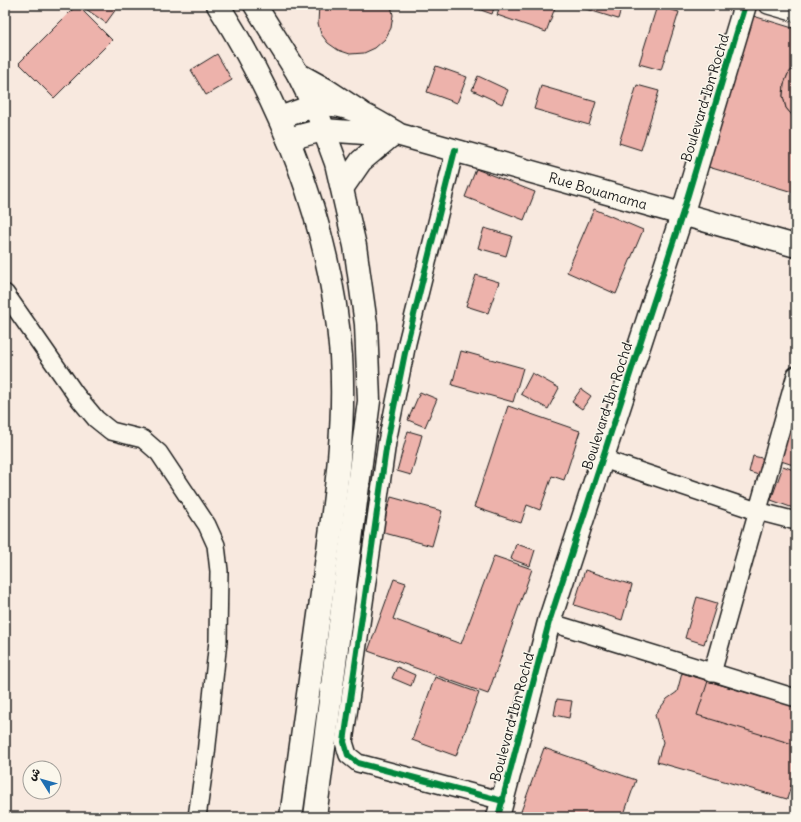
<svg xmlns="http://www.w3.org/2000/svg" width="801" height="822" viewBox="0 0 801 822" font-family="Delius,'Playpen Sans Arabic',sans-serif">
<rect width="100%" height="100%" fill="#f8e9df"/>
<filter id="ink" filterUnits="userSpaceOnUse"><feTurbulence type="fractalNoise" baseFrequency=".025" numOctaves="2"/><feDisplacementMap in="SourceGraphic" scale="8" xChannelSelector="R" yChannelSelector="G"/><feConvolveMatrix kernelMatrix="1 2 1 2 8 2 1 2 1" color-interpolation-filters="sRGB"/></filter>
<g filter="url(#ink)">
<g fill="#edb2ab" stroke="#1c1c1c">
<path d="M77 5 112 40 54 98 19 63Z"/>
<path d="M89 5H119L106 23 86 9Z"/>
<path d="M319 5H391L393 15 391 28 385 39 375 48 364 53 350 54 338 50 328 43 321 34 318 23Z"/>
<path d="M467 5H495L492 14Z"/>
<path d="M501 5H556L546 32 497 15Z"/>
<path d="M573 5H622L618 19Z"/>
<path d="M657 6 679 12 661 70 639 64Z"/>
<path d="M750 15 796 29V66L788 74 784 84 783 96 786 108 796 120V193L705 166Z"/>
<path d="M217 54 232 80 206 95 191 70Z"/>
<path d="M436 66 467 77 457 103 427 92Z"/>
<path d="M795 66H796V120L786 108 783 96 784 84 788 74Z"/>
<path d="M478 76 508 90 502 104 472 90Z"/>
<path d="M637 85 659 91 641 150 619 143Z"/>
<path d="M541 86 596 102 589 125 534 109Z"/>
<path d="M476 169 535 192 524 220 465 197Z"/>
<path d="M594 209 643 230 616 294 567 272Z"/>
<path d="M484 228 512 236 506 256 478 248Z"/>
<path d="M476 275 499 282 488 313 466 306Z"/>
<path d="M461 351 523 368 513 402 452 385Z"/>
<path d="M532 373 559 388 548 409 521 394Z"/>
<path d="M581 389 591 396 582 409 572 402Z"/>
<path d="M420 392 437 399 425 427 408 420Z"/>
<path d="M796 402V466L775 459Z"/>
<path d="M508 406 580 431 564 480 552 476 540 510 527 505 521 523 474 507Z"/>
<path d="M408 431 422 435 411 475 397 471Z"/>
<path d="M753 456 770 460 765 477 749 472Z"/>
<path d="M783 466 796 471V509L771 500Z"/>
<path d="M391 497 442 511 432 546 381 532Z"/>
<path d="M516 544 535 550 530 566 511 559Z"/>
<path d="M494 556 532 569 488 694 368 651 394 579 406 583 393 619 461 644Z"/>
<path d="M585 570 632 585 622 620 574 605Z"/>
<path d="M697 597 717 603 704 644 685 638Z"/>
<path d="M397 667 415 675 411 686 392 678Z"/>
<path d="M682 673 796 705V770L787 799 657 762 663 742 655 715 667 699 677 692Z"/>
<path d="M435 677 479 693 456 756 412 740Z"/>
<path d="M708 681 796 707V745L697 715Z"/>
<path d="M557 699 572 701 569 718 554 715Z"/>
<path d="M544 748 636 780 623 817H519Z"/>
</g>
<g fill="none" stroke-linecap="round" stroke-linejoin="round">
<defs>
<g id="street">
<path d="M768 5 796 13"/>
<path d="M455 150 407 343 387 442 344 742 348 755 358 763 503 801"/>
<path d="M5 293 76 395 96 419 111 431 143 439 159 453 207 525 216 545 219 571 218 641 206 754 197 817"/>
<path d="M603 459 757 511 796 521"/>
<path d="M549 622 796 698"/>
<path d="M712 673 796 375"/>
</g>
<g id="secondary">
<path d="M280 118C291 114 303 109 315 106 346 99 375 121 400 135L796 246"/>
<path d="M288 139 323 130 393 135"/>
<path d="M498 817 549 622 682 215 745 5"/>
</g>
<g id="highway">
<path d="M218 5C285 111 331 230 341 356 346 431 334 505 324 579 313 658 302 738 291 817"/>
<path d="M255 5 298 74 319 117 336 163 355 246 366 324 369 401 315 817"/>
<path d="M298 74 325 89 360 112"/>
<path d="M343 187 361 161 392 135"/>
</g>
</defs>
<use href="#street" stroke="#1c1c1c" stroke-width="20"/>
<use href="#secondary" stroke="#1c1c1c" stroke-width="25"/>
<use href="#highway" stroke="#1c1c1c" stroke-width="25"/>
<use href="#street" stroke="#fbf7ec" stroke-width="17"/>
<use href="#secondary" stroke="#fbf7ec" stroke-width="22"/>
<use href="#highway" stroke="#fbf7ec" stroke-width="22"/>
<defs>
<g id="cycleway">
<path d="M455 150 407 343 387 442 344 742 348 755 358 763 503 801"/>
<path d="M498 817 549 622 682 215 745 5"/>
</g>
</defs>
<use href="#cycleway" stroke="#fbf7ec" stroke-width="8"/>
<use href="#cycleway" stroke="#00873e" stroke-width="6"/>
</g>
</g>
<g text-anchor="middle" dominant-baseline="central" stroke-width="3" stroke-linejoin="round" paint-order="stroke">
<g font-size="14" fill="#1c1c1c" stroke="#fbf7ec">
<text transform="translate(705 98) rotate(-73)">Boulevard Ibn Rochd</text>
<text transform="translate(598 191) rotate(16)">Rue Bouamama</text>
<text transform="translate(607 406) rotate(-72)">Boulevard Ibn Rochd</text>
<text transform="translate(512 717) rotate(-75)">Boulevard Ibn Rochd</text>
</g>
</g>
<rect width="801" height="822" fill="none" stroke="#fbf7ec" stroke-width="20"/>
<rect x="10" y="10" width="781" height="802" fill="none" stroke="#1c1c1c" stroke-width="1.5" filter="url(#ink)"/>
<g transform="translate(42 780) rotate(307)"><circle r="19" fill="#fbf7ec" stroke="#a29f99"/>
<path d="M0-3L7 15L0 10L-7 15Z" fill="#1f6fb2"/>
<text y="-6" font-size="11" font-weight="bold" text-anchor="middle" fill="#1c1c1c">ش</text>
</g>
</svg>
